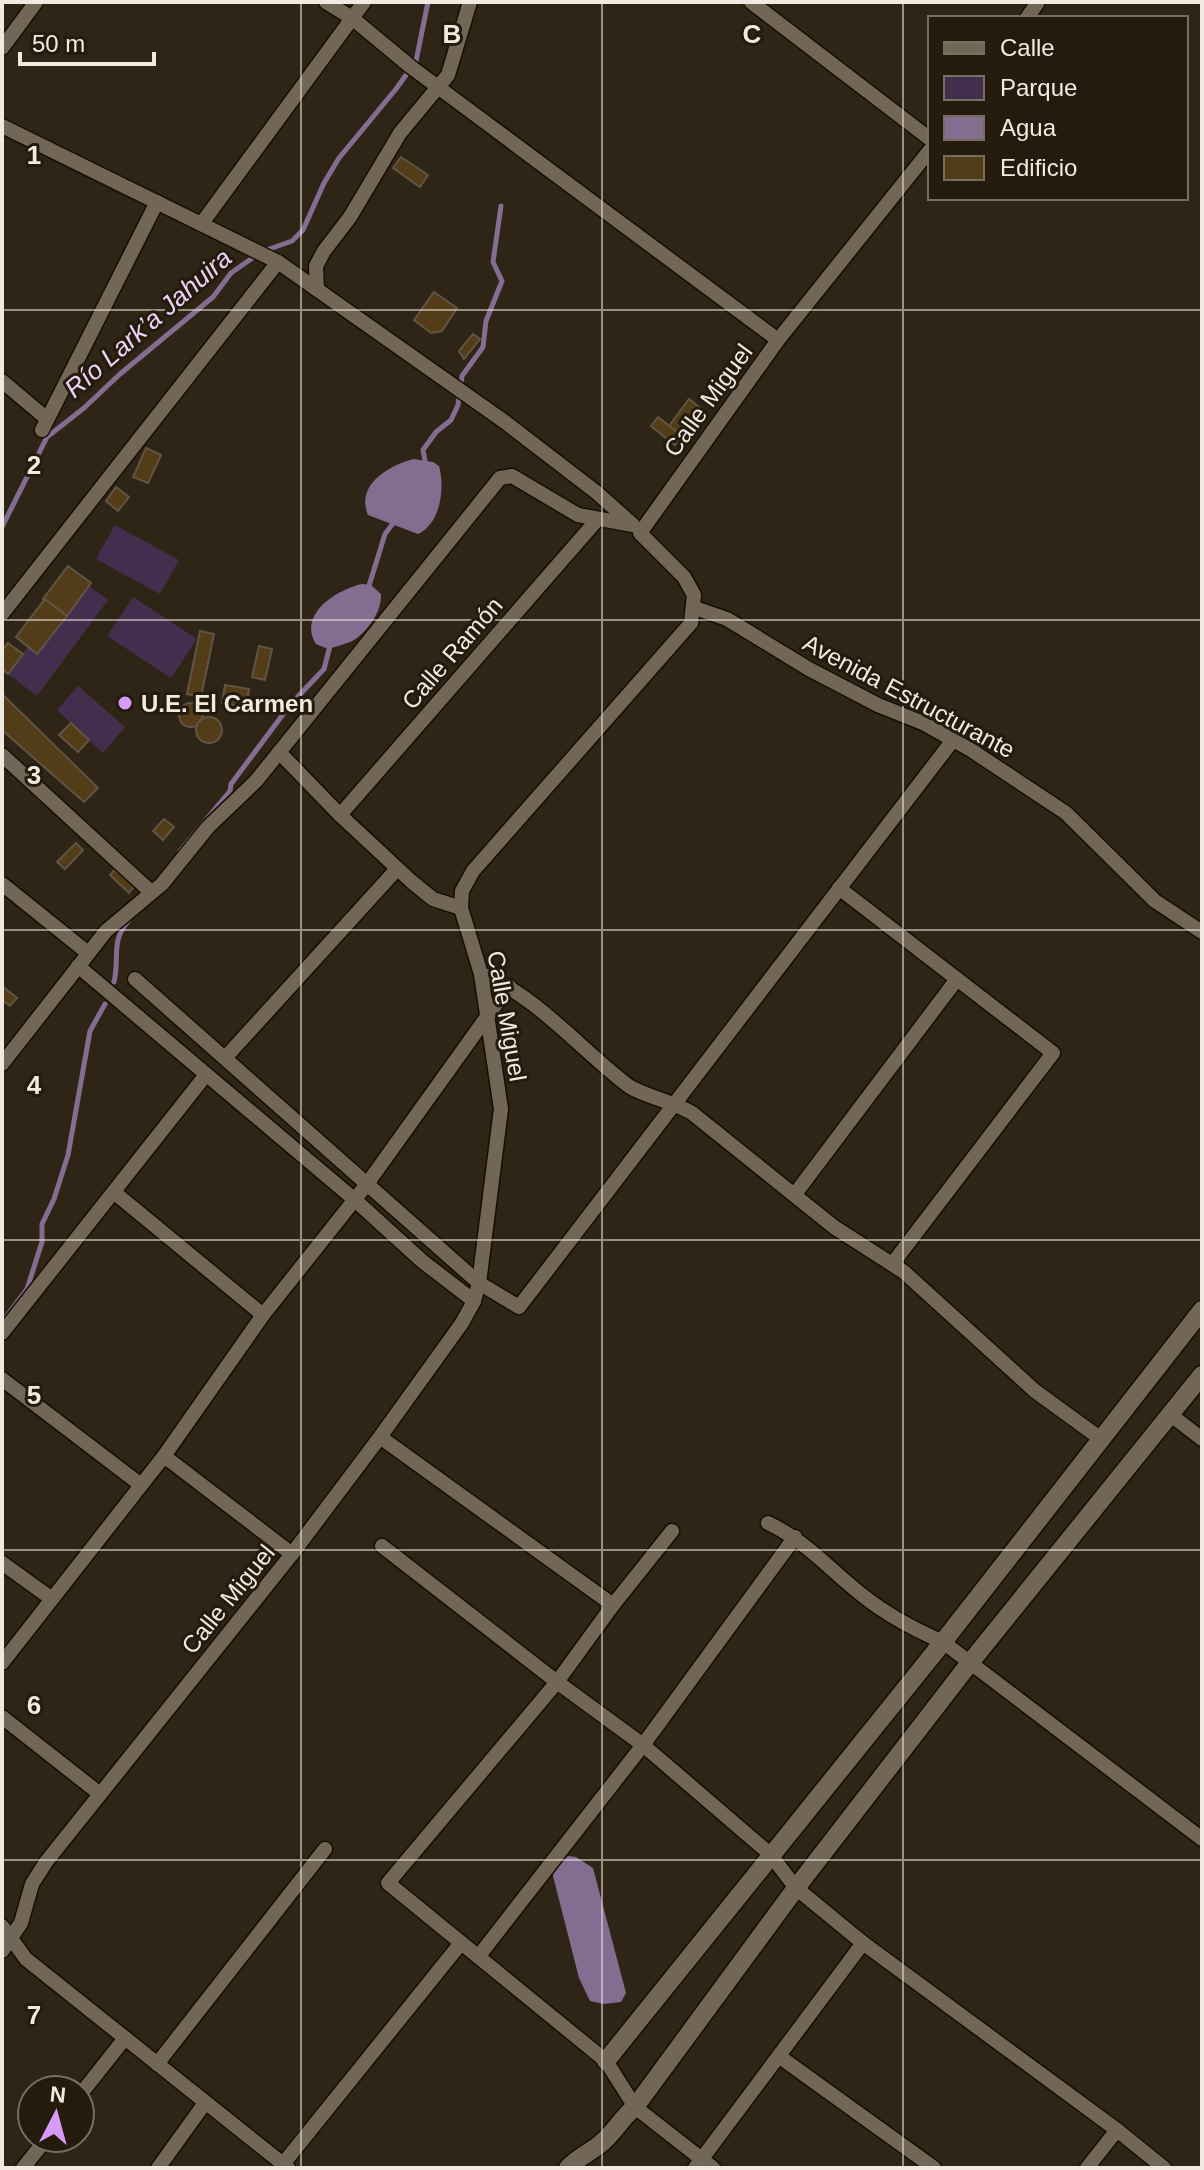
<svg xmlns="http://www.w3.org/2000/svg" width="1204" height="2170" viewBox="0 0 1204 2170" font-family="Helvetica,sans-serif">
<rect width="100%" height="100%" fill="#2f2516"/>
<g fill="#432e4e">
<path d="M115 525 179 560 160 594 96 559Z"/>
<path d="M89 586 108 600 37 696 8 674 28 647 38 654Z"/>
<path d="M133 597 197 639 171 678 107 636Z"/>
<path d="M78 686 125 727 103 753 57 710Z"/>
</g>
<g fill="#846d90">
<path d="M414 459 433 462 439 466C445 488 441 523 418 534L368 515C355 484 390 465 414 459Z"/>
<path d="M362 584 371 585 381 594C382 611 368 631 354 640 347 644 336 646 328 649L316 644C298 614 336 590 362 584Z"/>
<path d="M568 1856 576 1857 593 1868 626 1993 621 2002 604 2004 590 2001 579 1978 553 1876 554 1867Z"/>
</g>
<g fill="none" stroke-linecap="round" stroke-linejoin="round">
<g stroke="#846d90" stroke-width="5">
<path d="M423 466 425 461 423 450 436 432 451 420 458 405 462 376 483 347 486 321 502 281 493 262 501 206"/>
<path d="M2 527 47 437 84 408 120 374 213 297 231 273 261 252 292 241 303 230 324 183 339 158 396 89 416 61 428 2"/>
<path d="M368 589 385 534 397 518"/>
<path d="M180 851 230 791 231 784 290 705 324 669 330 646"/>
<path d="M114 982C120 957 110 941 129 920"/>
<path d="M3 1321 27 1289 42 1242V1224L54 1199 68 1155 90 1031 105 1004"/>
</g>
</g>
<g fill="#533c18" stroke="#605444" stroke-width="2">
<path d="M401 157 428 175 420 187 393 168Z"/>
<path d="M434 292 457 308 442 331 431 333 414 320Z"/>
<path d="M473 334 480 339 464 359 459 351Z"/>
<path d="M689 399 703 410 682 436 669 426Z"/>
<path d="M658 417 682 436 675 445 651 426Z"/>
<path d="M146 448 161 455 148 483 133 477Z"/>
<path d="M116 487 129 497 118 511 106 501Z"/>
<path d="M68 566 91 583 67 616 43 599Z"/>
<path d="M45 599 67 616 37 654 16 637Z"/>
<path d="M200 631 214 634 201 697 187 694Z"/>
<path d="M8 643 23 654 8 674 2 669V651Z"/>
<path d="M259 646 272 649 265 680 252 677Z"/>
<path d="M225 685 249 689 246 707 222 703Z"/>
<path d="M2 694 98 788 84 802 2 730Z"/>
<circle cx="191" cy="715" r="12"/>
<circle cx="209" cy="730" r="13"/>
<path d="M71 723 89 740 78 752 59 735Z"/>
<path d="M164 819 174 827 163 840 153 831Z"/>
<path d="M76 843 83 850 65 869 57 862Z"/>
<path d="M117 867 136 884 129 893 110 875Z"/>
<path d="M2 986 17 998 10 1006 2 1000Z"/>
</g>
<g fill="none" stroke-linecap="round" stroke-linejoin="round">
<defs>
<g id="minor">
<path d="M326 2 352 18 411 67 778 340"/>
<path d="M751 2 930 139"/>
<path d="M1027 18 1038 2"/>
<path d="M2 48 36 2"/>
<path d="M2 126 278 262 505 422 596 492 632 524"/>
<path d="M202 223 364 2"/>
<path d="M317 289 316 266 324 251 350 217 400 133 448 75 470 2"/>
<path d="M2 381 47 419"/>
<path d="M42 430 157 202"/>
<path d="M695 608 727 619 809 669 878 705 923 723 971 750 1066 813 1155 901 1202 932"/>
<path d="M2 614 278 262"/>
<path d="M279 752 340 815 412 882 433 899 461 908"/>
<path d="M2 755 151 892"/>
<path d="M340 815 597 520"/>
<path d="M2 884 88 953"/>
<path d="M839 888 1053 1053 893 1263"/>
<path d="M78 966 355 1200 422 1261 474 1301"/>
<path d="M481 974C535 994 583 1052 630 1087 650 1098 672 1101 692 1113L834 1227 904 1272 1035 1391 1101 1439"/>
<path d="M135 979 479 1283 519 1307 953 740"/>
<path d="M225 1058 397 869"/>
<path d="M2 1064 106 931 162 884 208 827 256 781 500 478 512 476 578 515 633 525"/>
<path d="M115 1193 263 1315"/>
<path d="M795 1194 957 979"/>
<path d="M2 1333 205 1076"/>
<path d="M2 1379 141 1485"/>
<path d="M1171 1415 1202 1439"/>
<path d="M380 1437 613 1605"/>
<path d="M164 1456 292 1554"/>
<path d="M768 1523C806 1541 830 1570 862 1595 887 1615 913 1629 943 1642L1202 1839"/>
<path d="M672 1531 613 1605 557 1682 388 1883 606 2061 635 2107 713 2168"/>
<path d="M382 1546 557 1682 643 1745 770 1854 796 1888 863 1943 1117 2130 1164 2168"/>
<path d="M2 1563 52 1599"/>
<path d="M2 1663 164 1456 263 1315 367 1184 509 986"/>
<path d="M2 1717 100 1794"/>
<path d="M2 1926 26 1959 288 2168"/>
<path d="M2 1951 21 1923 32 1884 46 1862 292 1554 380 1437 462 1323 474 1301 479 1283 501 1109 481 974 461 908 462 891 473 871 691 623 694 595 684 577 640 533 778 340 930 150"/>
<path d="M478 1957 643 1745 795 1537"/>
<path d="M780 2057 934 2168"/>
<path d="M157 2064 325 1849"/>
<path d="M80 2095 125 2038"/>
<path d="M283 2164 461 1943"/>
<path d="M23 2168 47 2138"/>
<path d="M158 2168 205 2103"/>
<path d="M695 2168 863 1943"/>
<path d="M1087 2168 1117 2130"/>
</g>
<g id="tertiary">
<path d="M606 2061 943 1642 1202 1310"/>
<path d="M568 2168C577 2158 589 2153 599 2145 613 2135 621 2118 635 2107L796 1888 969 1664 1202 1375"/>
</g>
</defs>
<use href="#minor" stroke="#170e02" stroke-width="17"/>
<use href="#tertiary" stroke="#170e02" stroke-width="21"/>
<use href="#minor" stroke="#726756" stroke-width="14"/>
<use href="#tertiary" stroke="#726756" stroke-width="18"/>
</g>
<path fill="none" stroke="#f0eae0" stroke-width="2" stroke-opacity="0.55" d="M301 2V2168M602 2V2168M903 2V2168M2 310H1202M2 620H1202M2 930H1202M2 1240H1202M2 1550H1202M2 1860H1202"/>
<circle fill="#d89af8" stroke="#251b0d" stroke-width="3" cx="125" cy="703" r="8"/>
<g text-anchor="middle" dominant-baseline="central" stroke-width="6" stroke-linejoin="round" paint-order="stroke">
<g font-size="24" fill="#f0eae0" stroke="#251b0d">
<text transform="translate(708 400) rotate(-54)">Calle Miguel</text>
<text transform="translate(452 653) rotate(-49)">Calle Ramón</text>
<text transform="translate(909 696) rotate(28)">Avenida Estructurante</text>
<text transform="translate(507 1016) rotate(80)">Calle Miguel</text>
<text transform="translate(228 1599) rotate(-51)">Calle Miguel</text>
</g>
<g font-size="24" font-weight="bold" fill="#f0eae0" stroke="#251b0d" text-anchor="start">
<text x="141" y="703">U.E. El Carmen</text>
</g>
<g font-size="26" font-style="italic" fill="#ead3f7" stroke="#251b0d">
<text transform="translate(148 323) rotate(-41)">Río Lark’a Jahuira</text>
</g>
</g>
<g font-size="26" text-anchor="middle" font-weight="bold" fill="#f0eae0" stroke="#251b0d" stroke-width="6" stroke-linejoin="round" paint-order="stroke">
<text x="452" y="43">B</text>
<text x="752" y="43">C</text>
<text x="34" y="164">1</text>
<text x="34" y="474">2</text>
<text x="34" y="784">3</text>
<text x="34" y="1094">4</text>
<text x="34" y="1404">5</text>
<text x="34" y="1714">6</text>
<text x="34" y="2024">7</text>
</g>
<rect width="1204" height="2170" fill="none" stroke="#f0eae0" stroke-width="8"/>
<rect x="928" y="16" width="260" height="184" fill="#251b0d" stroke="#766e61" stroke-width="2"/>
<rect x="944" y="42" width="40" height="12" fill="#726756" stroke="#766e61" stroke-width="2"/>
<text x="1000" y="56" font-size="24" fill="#f0eae0">Calle</text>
<rect x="944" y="76" width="40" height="24" fill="#432e4e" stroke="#766e61" stroke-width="2"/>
<text x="1000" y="96" font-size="24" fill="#f0eae0">Parque</text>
<rect x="944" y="116" width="40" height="24" fill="#846d90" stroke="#766e61" stroke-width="2"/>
<text x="1000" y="136" font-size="24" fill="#f0eae0">Agua</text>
<rect x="944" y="156" width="40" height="24" fill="#533c18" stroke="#766e61" stroke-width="2"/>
<text x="1000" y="176" font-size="24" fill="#f0eae0">Edificio</text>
<g transform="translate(56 2114) rotate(6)"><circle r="38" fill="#251b0d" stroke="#766e61" stroke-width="2"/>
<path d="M0-6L14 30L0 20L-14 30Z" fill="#d89af8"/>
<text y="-12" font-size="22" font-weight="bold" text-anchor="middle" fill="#f0eae0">N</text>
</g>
<path d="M20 52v12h134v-12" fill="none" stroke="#f0eae0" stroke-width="4"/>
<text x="32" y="52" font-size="24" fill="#f0eae0" stroke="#251b0d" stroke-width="6" paint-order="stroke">50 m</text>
</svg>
